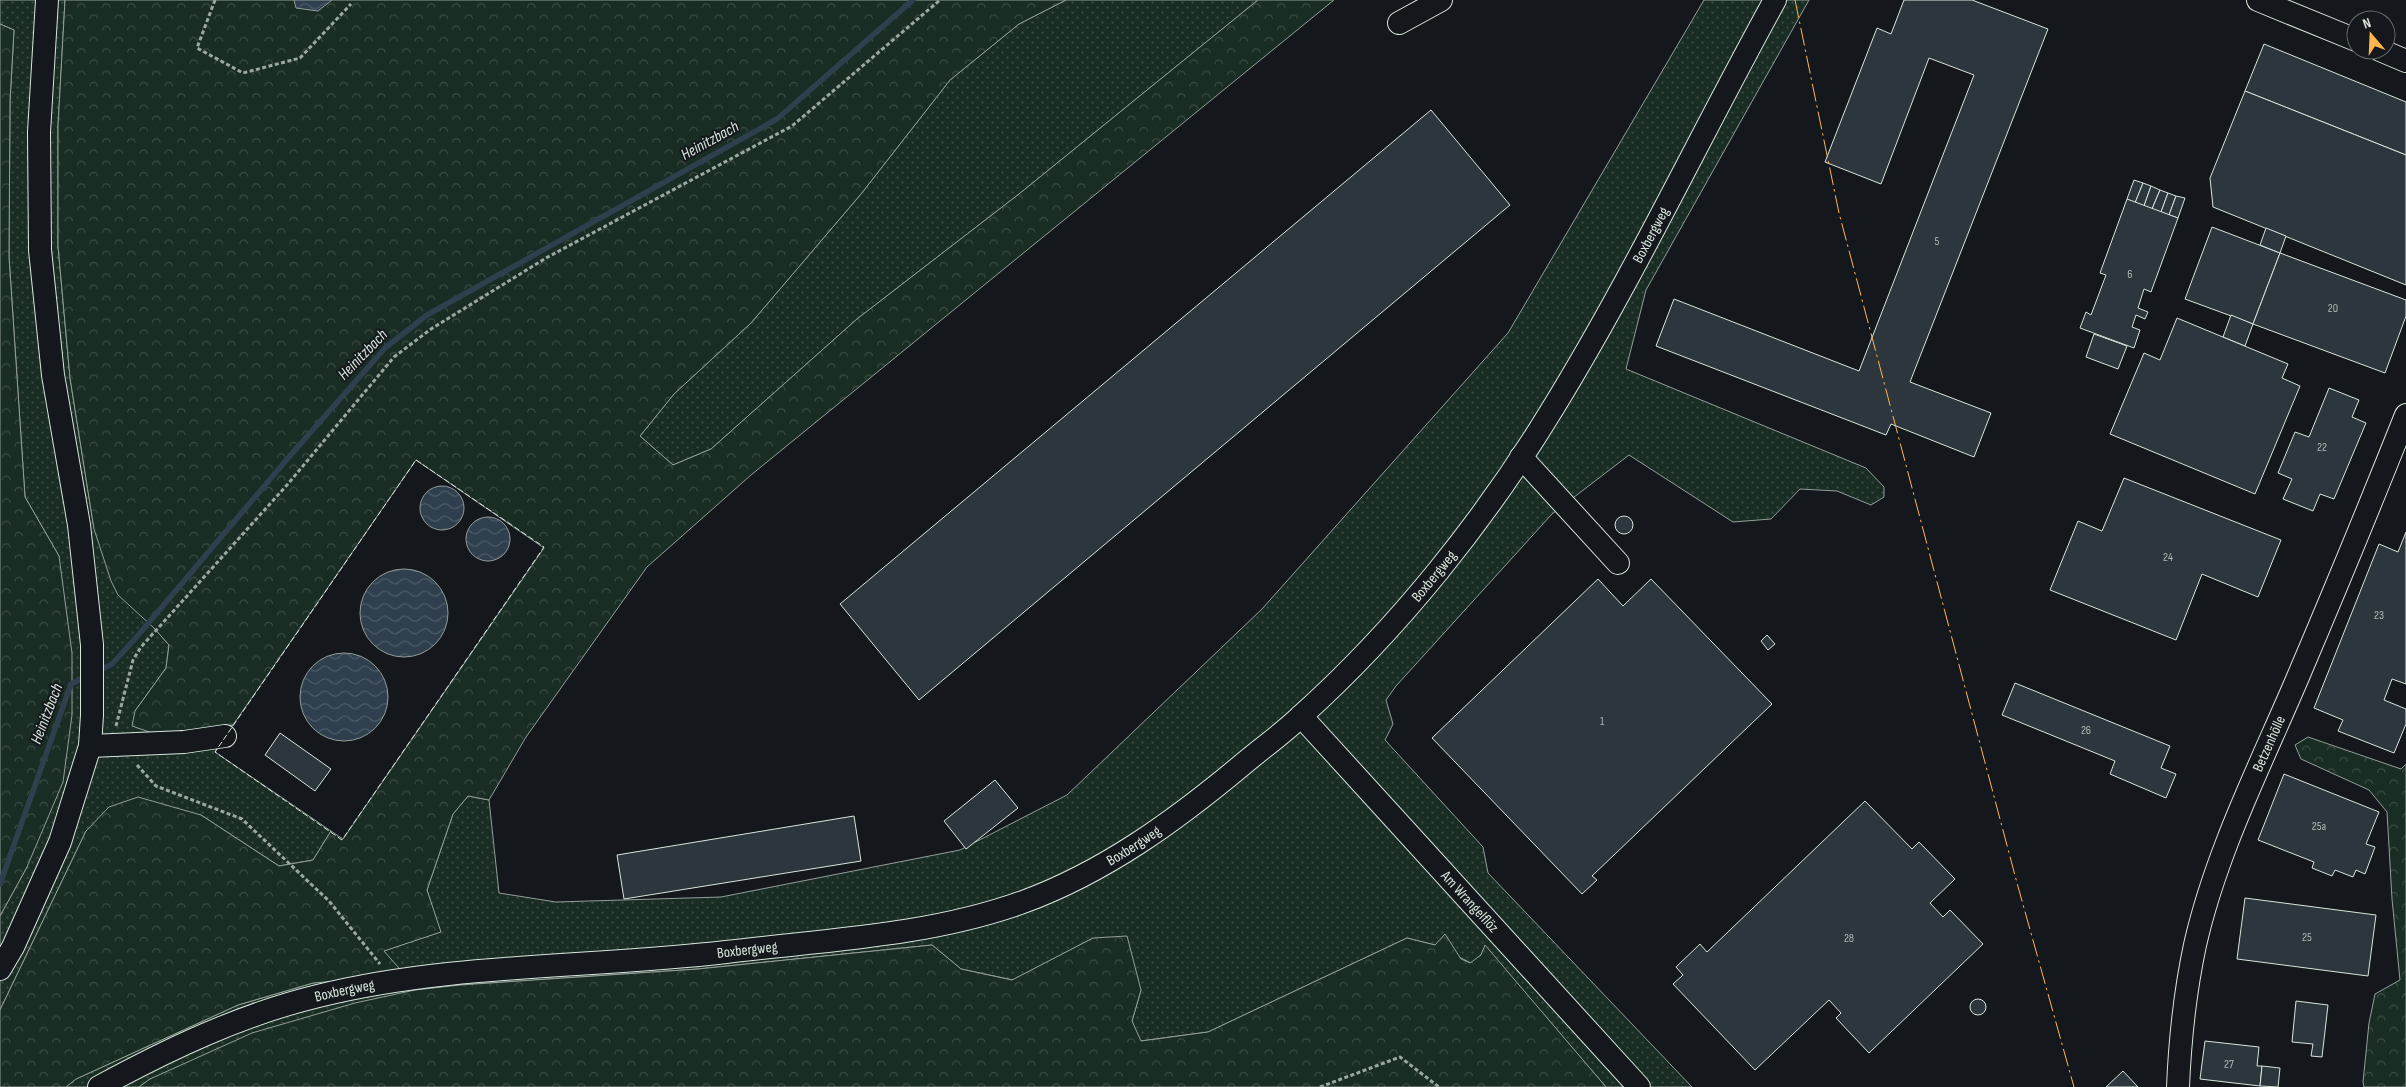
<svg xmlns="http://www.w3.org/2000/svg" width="2406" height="1087" viewBox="0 0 2406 1087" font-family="'Sofia Sans Condensed',sans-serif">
<defs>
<pattern id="grass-dots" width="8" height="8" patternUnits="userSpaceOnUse" patternTransform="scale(1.25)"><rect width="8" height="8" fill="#1a2d24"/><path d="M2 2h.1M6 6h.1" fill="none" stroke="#3b4b43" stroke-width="1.8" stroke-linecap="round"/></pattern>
<pattern id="forest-crowns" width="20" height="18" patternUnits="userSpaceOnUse" patternTransform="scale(1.25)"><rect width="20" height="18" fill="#1a2d24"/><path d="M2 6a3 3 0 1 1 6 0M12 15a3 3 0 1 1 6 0" fill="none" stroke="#3b4b43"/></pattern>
<pattern id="water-waves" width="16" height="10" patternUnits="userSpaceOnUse" patternTransform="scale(1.25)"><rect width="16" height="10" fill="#2f3f4d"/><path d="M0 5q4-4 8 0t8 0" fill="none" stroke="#4c5b66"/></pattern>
</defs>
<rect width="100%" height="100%" fill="#14181c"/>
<g fill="url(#grass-dots)" stroke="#939e99">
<path d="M0 0H65L58 126V246L70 378 94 528 154 628 169 645 166 668 135 711 158 735 233 725 215 752 331 831 313 860 279 866 201 815 86 831 0 1010V916L27 867 59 556 25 497 9 257 10 101 14 30 0 24Z"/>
<path d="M1066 0H1258L1019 194 857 319 711 449 673 465 640 436 674 394 751 323 861 194 950 80 1019 24Z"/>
<path d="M1704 0H1809L1646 290 1626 369 1866 468 1884 487V497L1871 505 1837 491 1800 489 1771 519 1733 522 1629 455 1552 514 1396 686 1386 700 1393 724 1385 740 1483 847 1488 873 1692 1087H1606L1485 946 1481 955 1471 963 1435 945 1407 938 1208 1032 1140 1041 1132 1021 1141 990 1093 938 1013 980 961 969 932 945 698 969 460 985 150 1079 139 1087H66L76 1079 238 1005 313 983 404 975 383 951 440 932 427 890 453 814 468 796 489 800 499 893 556 902 721 897 960 850 1067 795 1262 609 1508 333Z"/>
</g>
<g fill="url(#forest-crowns)" stroke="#939e99">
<path d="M65 0H1066L1019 24 950 80 861 194 751 323 674 394 640 436 673 465 711 449 857 319 1019 194 1258 0H1334L751 475 647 567 526 737 489 800 468 796 453 814 427 890 441 932 384 951 405 975 313 983 238 1005 76 1079 66 1087H0V1010L86 831 109 807 138 797 201 815 279 866 313 860 331 831 343 839 544 548 416 460 233 725 158 735 132 726 135 711 166 668 169 645 154 628 118 595 111 581 94 529 70 378 58 246V126Z"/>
<path d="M0 24 14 30 10 101 9 257 25 497 59 556 72 653V715L63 782 27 867 0 916Z"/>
<path d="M2308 737 2401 769 2406 764V1087H2364L2363 1082 2369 1023 2375 994 2400 980 2392 899 2387 812 2369 790 2301 759 2295 745Z"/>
<path d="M1445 934 1461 959 1470 963 1481 955 1485 945 1606 1087H139L150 1079 252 1033 355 1003 415 990 460 985 698 969 932 945 961 969 1012 980 1093 938 1127 936 1141 990 1132 1021 1141 1041 1208 1032 1407 938 1435 945Z"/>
</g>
<g fill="url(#water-waves)" stroke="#939e99">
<path d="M294 0H332L318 11 296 8Z"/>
<circle cx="442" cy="508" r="22"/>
<circle cx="488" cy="539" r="22"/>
<circle cx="404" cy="613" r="44"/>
<circle cx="344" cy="697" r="44"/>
</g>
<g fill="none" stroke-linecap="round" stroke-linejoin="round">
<g stroke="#2f3f4d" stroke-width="5.5">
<path d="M96 672 112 664 134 640 288 458 385 348 427 315 777 119 913 0"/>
<path d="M0 884 71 684 86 677"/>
</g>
</g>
<g fill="#2c363c" stroke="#d8e6dc">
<path d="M1904 0H1972L2048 29 1910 382 1991 413 1974 457 1891 424 1886 435 1656 346 1674 299 1859 371 1974 75 1929 58 1881 184 1825 162 1877 28 1891 34Z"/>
<path d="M2264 44 2406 102V155L2245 91Z"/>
<path d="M2245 91 2406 155V285L2213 207 2210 178Z"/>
<path d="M1431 110 1510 205 919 700 840 604Z"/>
<path d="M2134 180 2143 183 2135 203 2127 199Z"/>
<path d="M2143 183 2151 186 2144 206 2135 203Z"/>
<path d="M2151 186 2160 190 2152 209 2144 206Z"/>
<path d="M2160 190 2168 193 2161 212 2152 209Z"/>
<path d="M2168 193 2176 196 2169 215 2161 212Z"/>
<path d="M2176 196 2185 198 2178 218 2169 215Z"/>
<path d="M2127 199 2178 218 2151 292 2144 289 2138 308 2148 312 2145 319 2136 315 2132 327 2140 330 2134 348 2080 328 2086 312 2091 315 2106 275 2100 273Z"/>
<path d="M2212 227 2280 253 2253 324 2185 299Z"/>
<path d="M2266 228 2286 236 2280 253 2260 245Z"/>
<path d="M2280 253 2406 300V316L2385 373 2253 324Z"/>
<path d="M2231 315 2253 324 2245 346 2223 337Z"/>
<path d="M2177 318 2288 364 2282 378 2300 386 2255 494 2110 434 2144 353 2160 360Z"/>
<path d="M2094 334 2127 346 2118 369 2086 357Z"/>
<path d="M2329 388 2359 400 2352 417 2366 423 2334 499 2320 494 2313 511 2283 499 2292 479 2278 473 2295 432 2309 437Z"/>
<path d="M2124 478 2281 540 2258 597 2202 574 2176 640 2050 590 2078 521 2102 531Z"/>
<circle cx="1624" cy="525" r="9"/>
<path d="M2406 532V684L2392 679 2384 700 2406 709V724L2394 753 2338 731 2343 720 2314 708 2379 544 2398 552Z"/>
<path d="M1598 579 1623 606 1651 579 1772 704 1592 876 1597 880 1582 894 1432 738Z"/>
<path d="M1767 635 1775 644 1768 650 1761 641Z"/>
<path d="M2015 683 2170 746 2161 768 2176 774 2166 798 2110 774 2115 761 2002 715Z"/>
<path d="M280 733 331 769 315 791 265 755Z"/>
<path d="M2284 774 2379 812 2366 844 2375 847 2365 874 2356 870 2353 877 2335 870 2332 876 2312 868 2314 862 2258 840Z"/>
<path d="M995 780 1018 808 966 849 944 821Z"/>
<path d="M1865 801 1912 849 1919 842 1955 879 1930 903 1943 917 1950 910 1983 944 1869 1053 1836 1018 1841 1013 1829 1000 1755 1070 1673 984 1683 975 1676 967 1700 944 1707 952Z"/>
<path d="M854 816 861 861 624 899 617 855Z"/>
<path d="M2245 898 2376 915 2368 976 2237 959Z"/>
<circle cx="1978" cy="1007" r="8"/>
<path d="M2296 1001 2328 1005 2322 1057 2311 1056 2313 1044 2292 1042Z"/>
<path d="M2205 1041 2259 1047 2257 1066H2262L2260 1086 2200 1079Z"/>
<path d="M2262 1066 2280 1068 2278 1087 2260 1086Z"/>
<path d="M2123 1071 2138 1087H2106Z"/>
</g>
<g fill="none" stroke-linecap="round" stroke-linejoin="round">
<defs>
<g id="minor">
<path d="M2258 0 2356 40"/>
<path d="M1399 23 1441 0"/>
<path d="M2380 50 2406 61"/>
<path d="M1521 457 1618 563"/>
<path id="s1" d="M1301 716 1639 1087"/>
<path d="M90 746 184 742 225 736"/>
<path d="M0 969 13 947 60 842 90 746 92 715V645L79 525 53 375 40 250 39 132 47 0"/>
<path id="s2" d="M99 1087C169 1049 240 1015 318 996 451 963 591 968 726 952 825 940 929 936 1023 902 1105 872 1176 820 1242 765 1261 749 1282 734 1300 717 1398 629 1485 520 1553 408 1634 276 1700 136 1775 0"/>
<path id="s3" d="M2178 1087C2180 1039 2185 992 2195 945 2216 852 2261 764 2298 677 2335 590 2371 503 2406 415"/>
</g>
</defs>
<use href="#minor" stroke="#d8e6dc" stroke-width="24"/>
<g stroke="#9da8a2" stroke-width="3" stroke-dasharray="4 2.5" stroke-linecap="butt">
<path d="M215 0 197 48 243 73 300 58 351 4"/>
<path d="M116 726 133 660 141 647 287 485 394 357 431 329 546 258 792 126 940 0"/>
<path d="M137 765 156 786 242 819 329 901 380 964"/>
<path d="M1320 1087 1400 1057 1439 1087"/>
</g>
<use href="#minor" stroke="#14181c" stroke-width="22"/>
<path stroke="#d8e6dc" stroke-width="1" stroke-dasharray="6 2.5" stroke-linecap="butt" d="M416 460 544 547 342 840 215 752Z"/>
<path stroke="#ffb74d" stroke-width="1" stroke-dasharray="18 4 2.5 4" stroke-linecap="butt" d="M1795 0 1839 213 2017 883 2074 1087"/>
</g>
<g text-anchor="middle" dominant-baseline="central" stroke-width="4" stroke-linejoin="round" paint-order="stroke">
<g font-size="12" fill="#adbab4">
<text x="1937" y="241">5</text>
<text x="2130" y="274">6</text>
<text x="2333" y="308">20</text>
<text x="2322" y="447">22</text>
<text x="2168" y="557">24</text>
<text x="2379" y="615">23</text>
<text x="1602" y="721">1</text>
<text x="2086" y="730">26</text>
<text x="2319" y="826">25a</text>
<text x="2307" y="937">25</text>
<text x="1849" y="938">28</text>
<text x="2229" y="1064">27</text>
</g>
<g font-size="15" fill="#d8e6dc" stroke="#14181c">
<text stroke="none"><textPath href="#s2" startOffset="1885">Boxbergweg</textPath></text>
<text stroke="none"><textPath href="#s2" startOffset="1480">Boxbergweg</textPath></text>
<text stroke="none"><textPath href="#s3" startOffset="358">Betzenhölle</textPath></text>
<text stroke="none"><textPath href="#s2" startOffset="1075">Boxbergweg</textPath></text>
<text stroke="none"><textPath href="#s1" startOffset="251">Am Wrangelflöz</textPath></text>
<text stroke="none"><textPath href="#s2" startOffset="670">Boxbergweg</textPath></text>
<text stroke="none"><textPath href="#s2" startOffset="265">Boxbergweg</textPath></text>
</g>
<g font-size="16" font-style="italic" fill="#d8e6dc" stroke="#14181c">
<text transform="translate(710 141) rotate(-29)">Heinitzbach</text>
<text transform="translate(363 355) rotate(-46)">Heinitzbach</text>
<text transform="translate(47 714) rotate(-69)">Heinitzbach</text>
</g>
</g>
<g transform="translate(2371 35) rotate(341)"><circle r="24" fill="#14181c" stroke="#626a69"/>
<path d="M0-4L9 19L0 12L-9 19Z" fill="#ffb74d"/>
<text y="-8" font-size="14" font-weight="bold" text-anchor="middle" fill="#d8e6dc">N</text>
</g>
</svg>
